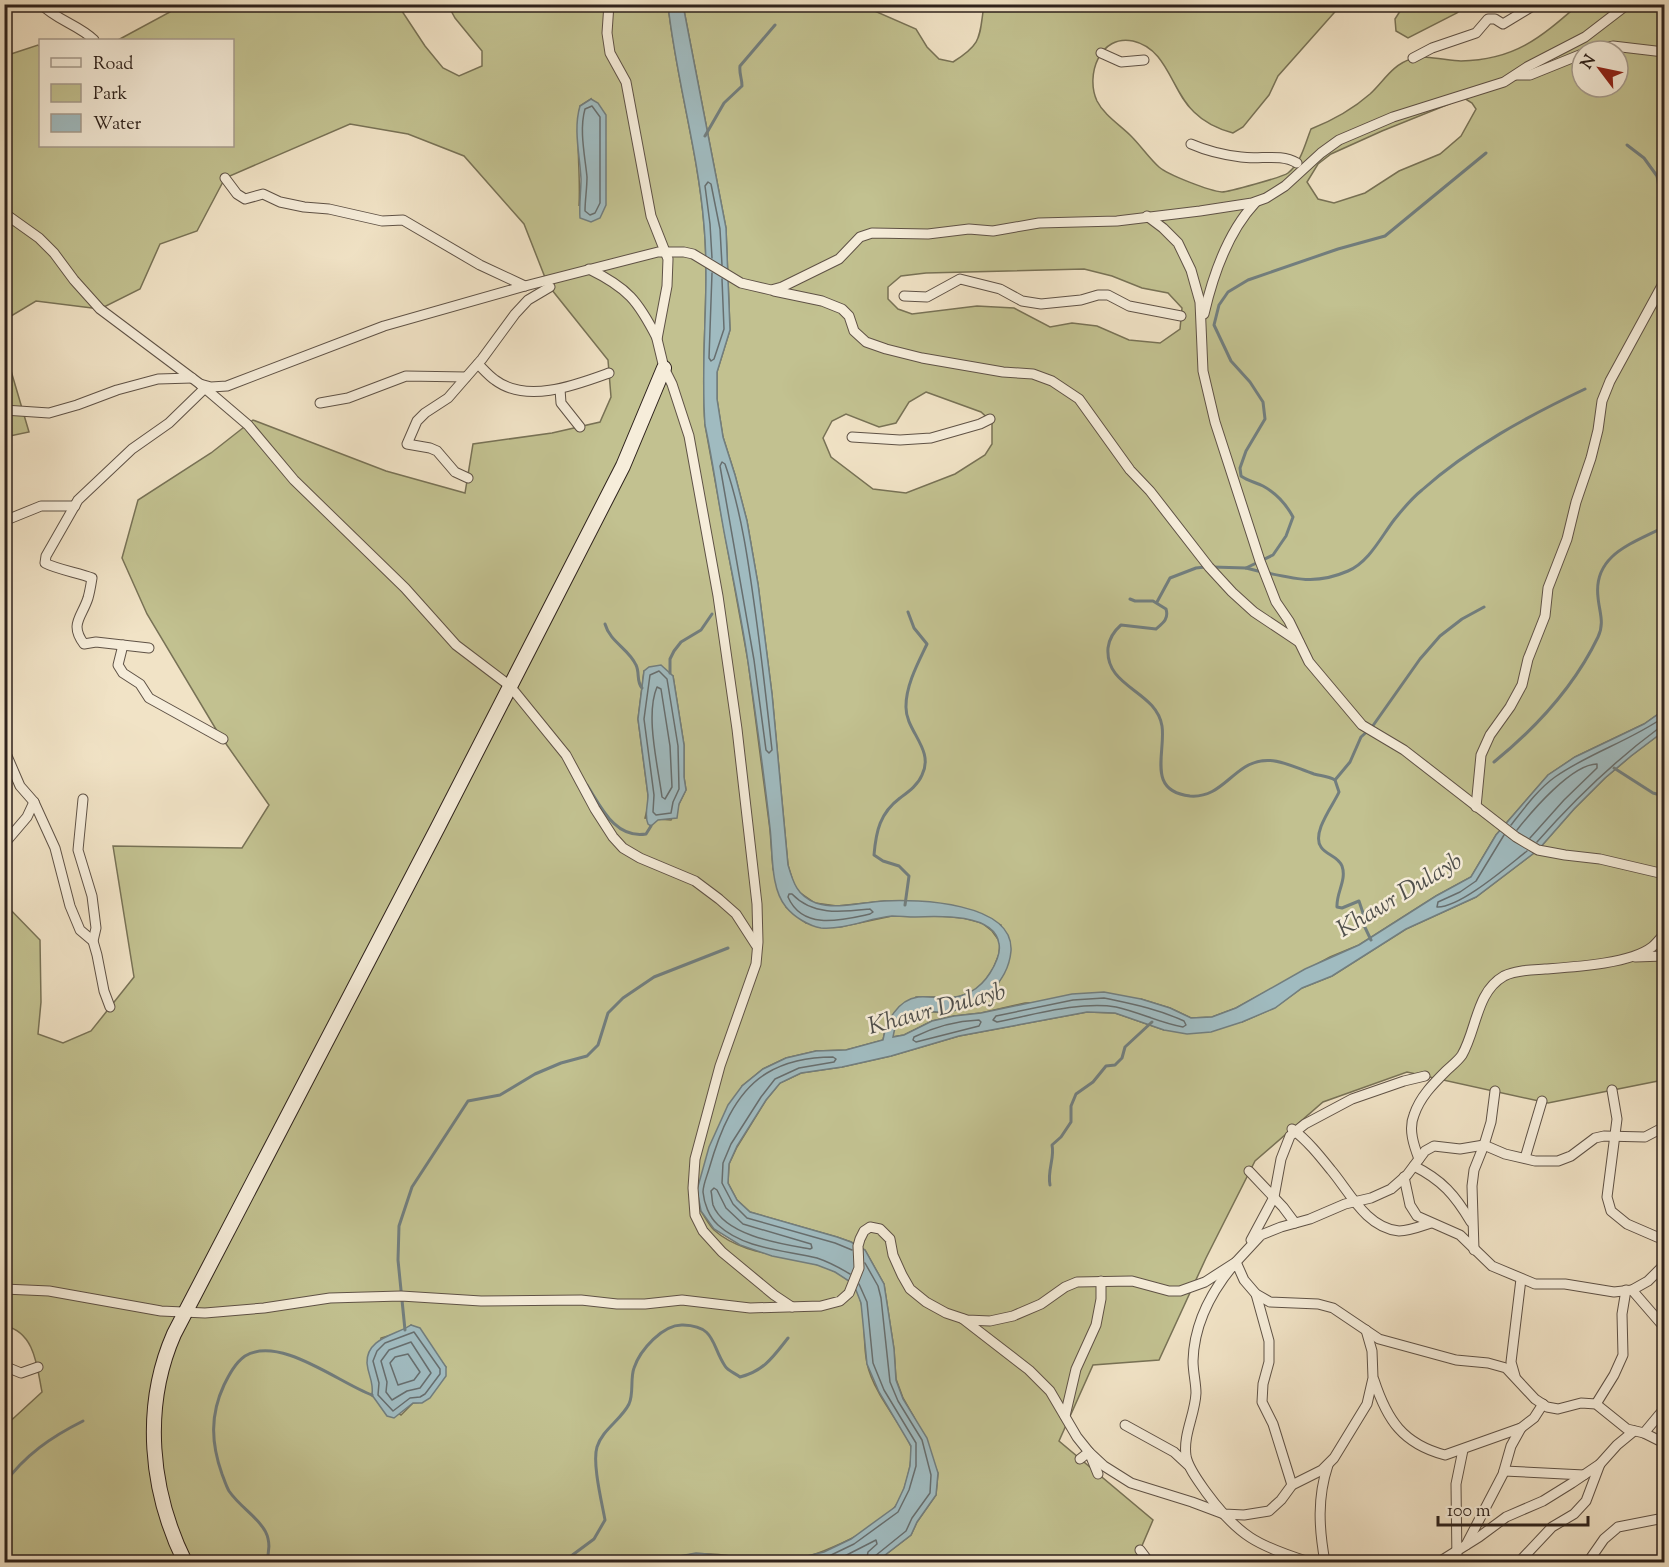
<svg xmlns="http://www.w3.org/2000/svg" width="1669" height="1567" viewBox="0 0 1669 1567" font-family="'Sorts Mill Goudy',serif">
<rect width="100%" height="100%" fill="#f1e3c6"/>
<filter id="stains"><feTurbulence type="fractalNoise" baseFrequency=".00333" numOctaves="4"/><feColorMatrix values="0 0 0 0 .2 0 0 0 0 .09 0 0 0 0 .02 0 0 0 .5 -.17"/></filter>
<radialGradient id="worn" r=".72"><stop offset=".6" stop-color="#630" stop-opacity="0"/><stop offset="1" stop-color="#630" stop-opacity=".3"/></radialGradient>
<g fill="#c2c190" stroke="#787256" stroke-width="1.5" fill-rule="evenodd">
<path d="M173 5H398L425 46 443 68 459 76 482 66V51L455 18 448 5H668C676 78 698 151 704 225 710 291 700 358 705 425L748 661 770 830 773 869 786 907 806 923 840 927 892 916H940L963 918 982 923 992 931 1000 942 999 954 993 969 985 981 974 991 958 997H916L885 1030 883 1040 846 1050 816 1051 786 1058 763 1069 742 1086 701 1211C705 1217 709 1225 714 1230 752 1264 815 1251 849 1281 870 1300 861 1338 867 1363 869 1373 874 1384 879 1393 885 1405 909 1438 911 1447 913 1462 904 1497 894 1508 872 1533 814 1559 781 1562 765 1564 751 1560 736 1557 708 1552 687 1552 660 1562H5V1426L42 1392C37 1367 35 1332 5 1326V904L40 940 41 1002 38 1034 63 1043 91 1031 134 977 113 846 242 848 269 805 217 731 147 614 122 558 138 500 211 453 253 420 386 471 465 493 473 444 552 433 600 422 611 397 608 360 548 285 524 224 464 156 408 134 350 124 225 178 197 231 160 244 140 289 100 309 36 301 11 316 5 332 4 58 8 55 38 45 40 47V146H232V40H118L170 12ZM591 99 579 206C581 172 575 139 580 106ZM644 671 673 676 684 745V777L686 790 671 820 645 818 648 806V795L638 719ZM411 1325 446 1367C438 1383 433 1403 413 1403L401 1415 372 1396 381 1338 401 1332Z"/>
<path d="M683 5H861L916 29 927 47 939 59 953 62C983 43 979 37 984 5H1341L1278 76 1269 95 1243 127 1233 133C1218 129 1205 123 1194 112 1171 91 1168 49 1133 41 1100 34 1085 75 1097 101 1104 115 1120 125 1131 136 1141 146 1149 158 1159 167 1168 175 1210 191 1222 192 1228 192 1283 177 1288 173 1301 163 1305 144 1311 129 1331 121 1353 109 1370 94 1384 81 1392 65 1411 59 1423 54 1448 61 1461 61 1515 60 1540 38 1578 5H1664V710L1644 724 1575 757 1548 775 1496 835 1471 877 1436 896 1359 945 1330 957 1236 1008 1212 1017 1191 1018 1170 1008 1141 999 1025 1003 981 1013 954 1016 932 1021 904 1035 892 1037C900 1002 919 1014 946 1012 960 1010 973 1004 984 996 991 991 997 988 1000 980 1004 971 1001 936 1001 925L942 904 885 901 837 906 815 903 799 892 794 885 788 865 772 694 758 584 747 521 735 475 723 437 717 399V372L730 330 726 228ZM1582 51H1618V87H1582ZM1464 98 1472 103 1476 109 1461 136 1440 154 1399 171 1365 193 1334 203 1318 199 1307 182 1318 164 1331 154 1382 131ZM1084 269 1112 276 1142 288 1168 293 1182 308 1180 329 1160 343 1129 340 1097 326 1072 323 1050 327 1014 308 977 306 912 314 898 309 888 299V287L901 276 926 273ZM926 392 981 412 992 422V444L985 455 955 474 906 493 873 489 831 457 823 438 832 421 846 414 879 427 896 423 909 402Z"/>
<path d="M1404 5V4L1466 5 1457 13 1408 38 1396 31 1395 19Z"/>
<path d="M4 347 29 432 5 437H4Z"/>
<path d="M1664 731V1077L1658 1081 1548 1103 1407 1072 1323 1102 1255 1161 1206 1258 1159 1360 1093 1365 1059 1441 1153 1520 1135 1562H876L911 1535 917 1522 936 1495 938 1473 914 1417 903 1398 896 1379 894 1349 884 1284 865 1250 851 1242 837 1237 750 1212 737 1200 728 1183 729 1164 737 1147 766 1100 780 1083 801 1073 842 1067 891 1056 959 1036 1087 1012 1115 1013 1164 1030 1242 1022 1274 1008 1302 988 1332 976 1406 929 1476 897 1538 850 1574 809 1605 778 1631 756Z"/>
</g>
<g fill="#a0bbc0" stroke="#727e7e" stroke-width="1.5">
<path d="M668 5H683L726 228 730 330 717 372V399L723 437 735 475 747 521 758 584 772 694 788 865C793 882 797 896 816 903 838 910 862 902 884 901 917 899 1014 902 1011 951 1008 984 977 1009 946 1012 933 1013 917 1008 905 1014 896 1019 895 1027 893 1037L904 1035 932 1021 954 1016 981 1013 1072 994 1104 992 1141 999 1170 1008 1191 1018 1212 1017 1236 1008 1305 969 1359 945 1436 896 1471 877 1496 835 1548 775 1575 757 1644 724 1664 710V731L1631 756 1605 778 1574 809 1538 850 1476 897 1406 929 1332 976 1302 988 1275 1008 1242 1022 1211 1032 1187 1034 1164 1030 1115 1013 1087 1012 959 1036 891 1056 842 1067 801 1073 780 1083 766 1100 737 1146 729 1164 728 1183 737 1200 750 1212 837 1237 851 1242 865 1250 884 1284 894 1349 896 1380 903 1399 927 1438 938 1473 936 1495 917 1522 911 1535 876 1562H781L824 1552 851 1539 895 1507 904 1488 910 1466 911 1446 879 1392 867 1364 861 1303 856 1290 849 1281 835 1272 817 1265 772 1256 740 1245 714 1229 701 1211 697 1190 709 1147 728 1105 742 1086 763 1069 786 1058 816 1051 846 1050 883 1040C886 1022 897 1000 918 997 927 996 936 998 945 998 964 998 980 989 990 973 995 965 1001 953 999 944 995 913 937 916 915 917 907 917 900 916 892 916 869 918 845 930 821 928 809 926 794 917 786 907 770 888 773 852 770 828 764 773 756 717 748 662 742 620 733 578 725 537 718 500 713 462 705 425 700 358 710 291 704 225 698 151 676 78 668 5Z"/>
<path d="M591 99 598 103 606 115V205L600 218 591 222 580 218C579 205 581 192 581 179 580 156 573 129 580 106Z"/>
<path d="M661 665 673 676 684 745V777L686 790 679 804 677 818 658 820 651 826 648 824C644 815 648 805 648 795L638 719 644 671 649 667Z"/>
<path d="M411 1325 420 1328 446 1367V1376L430 1398 422 1403H413L394 1418 387 1416 372 1395C374 1381 368 1376 367 1363 366 1338 396 1335 411 1325Z"/>
<path d="M696 1553C723 1555 750 1562 776 1562H660L674 1557Z"/>
</g>
<g fill="none" stroke-linecap="round" stroke-linejoin="round">
<g stroke="#676e6e" stroke-width="1.5">
<path d="M592 106 600 117V203L595 213 590 215 585 211C585 200 587 189 587 177 585 156 579 130 585 109Z"/>
<path d="M712 258 710 224 705 186 708 182 711 184 720 229 722 265"/>
<path d="M712 273 709 358 711 361 714 359 724 329 722 279"/>
<path d="M722 462 725 464C742 513 749 566 756 617 762 661 767 705 772 750L769 753 766 750 754 660 720 466Z"/>
<path d="M659 671 667 679 678 746 679 789 673 802 671 813 656 815 653 812 654 795 644 719 650 675Z"/>
<path d="M657 687 661 689 670 746 672 787 665 799 662 797C658 766 645 715 657 687Z"/>
<path d="M1511 825C1523 810 1538 789 1555 777 1589 753 1630 741 1664 717"/>
<path d="M1517 830C1532 811 1572 764 1597 764V768L1564 800 1530 838"/>
<path d="M1504 835 1476 881 1460 892 1438 902 1437 907C1460 908 1509 865 1527 851"/>
<path d="M1537 842C1574 800 1613 762 1659 728L1664 727"/>
<path d="M789 894H792C813 916 842 912 870 909L873 912 870 914C842 920 803 931 788 897Z"/>
<path d="M1104 998C1132 1004 1158 1009 1184 1021L1186 1025 1183 1027C1160 1023 1139 1012 1116 1007 1080 1001 1033 1015 997 1022L993 1020 996 1016 1073 1000Z"/>
<path d="M979 1020 981 1022 979 1026 916 1042 913 1040 914 1037C936 1026 955 1021 979 1020Z"/>
<path d="M714 1188 717 1190 726 1208 743 1224 811 1244 812 1248 810 1249C782 1244 725 1236 713 1205 712 1201 712 1195 711 1191Z"/>
<path d="M865 1263 878 1286 881 1298 890 1382 898 1401 922 1440 931 1475 930 1493 912 1518 906 1531 875 1556 873 1562"/>
<path d="M850 1274C840 1268 829 1262 817 1258 784 1250 744 1249 718 1225 709 1217 704 1203 703 1192 703 1185 707 1176 709 1169 719 1134 734 1093 767 1073 787 1061 810 1057 833 1057L836 1059 834 1062 799 1068 775 1079 761 1097 731 1144 723 1163 722 1183 733 1204 747 1218 835 1243 852 1250"/>
<path d="M414 1332 440 1369V1374L425 1394 420 1397 410 1398 393 1411 378 1395 379 1383 373 1361 377 1351 385 1343Z"/>
<path d="M411 1342 431 1373 420 1388 407 1391 392 1400 386 1392 387 1382 381 1361 389 1350Z"/>
<path d="M408 1354 420 1372 414 1380 398 1385 390 1363 395 1357Z"/>
<path d="M806 1562 827 1557 854 1544 898 1512 909 1490 916 1466V1443L884 1390 873 1363 867 1302 859 1284"/>
<path d="M833 1562 876 1540 877 1544 868 1552 866 1562"/>
</g>
<g stroke="#727e7e" stroke-width="3">
<path d="M705 136 724 103 742 86C742 78 739 74 740 66L775 25"/>
<path d="M1627 145 1644 158 1657 176 1664 214"/>
<path d="M1212 567 1246 568 1262 572"/>
<path d="M1246 568 1273 555 1286 536 1293 517C1286 504 1276 493 1263 486 1255 482 1248 481 1241 476L1240 468 1246 451 1265 419 1263 402 1250 382 1231 361 1214 325 1219 305 1228 292 1248 280 1338 249 1385 236 1486 153"/>
<path d="M1268 573C1300 580 1318 584 1348 571 1369 562 1381 537 1394 520 1402 510 1412 498 1422 490 1469 448 1528 416 1585 389"/>
<path d="M1130 599 1135 601H1153L1166 609C1169 619 1163 623 1156 629L1121 625C1114 631 1109 640 1108 648 1105 688 1156 690 1162 726 1166 753 1146 791 1190 796 1215 798 1226 779 1245 767 1269 752 1290 766 1314 774 1321 776 1328 776 1335 780L1339 792C1334 804 1311 833 1321 847 1326 855 1338 856 1342 866 1347 880 1336 893 1337 907L1342 908 1359 901 1363 913 1361 919 1371 940"/>
<path d="M1157 602 1170 578 1196 568 1205 567"/>
<path d="M605 624C610 642 629 649 636 665 640 673 636 681 642 688"/>
<path d="M670 673V659L674 651 681 642 701 630 712 614"/>
<path d="M1494 762C1537 727 1574 687 1598 637 1605 623 1599 611 1598 597 1593 554 1634 543 1664 527"/>
<path d="M1614 768 1653 793 1664 796"/>
<path d="M1335 780 1350 762 1361 737 1372 727 1420 659 1440 636 1462 619 1484 607"/>
<path d="M587 785C601 807 615 839 646 834L651 826"/>
<path d="M905 905 909 876 899 866 883 861 874 855C876 831 880 813 900 798 908 792 918 785 922 775 935 749 905 731 906 706 906 685 918 663 927 644L914 628 908 612"/>
<path d="M1050 1185C1047 1170 1055 1158 1052 1145L1061 1137 1071 1122V1106L1076 1094 1093 1082 1106 1066 1115 1065 1122 1058 1125 1047 1152 1022"/>
<path d="M405 1330 398 1260 399 1226 412 1187 468 1101 500 1095 535 1074 561 1063 587 1056 598 1045 608 1013 623 998 654 977 728 948"/>
<path d="M4 1484C25 1455 51 1437 83 1421"/>
<path d="M266 1562C279 1525 246 1516 229 1491 226 1486 224 1479 222 1474 211 1443 210 1415 224 1385 229 1375 235 1363 245 1356 280 1335 339 1383 372 1395"/>
<path d="M362 1562 397 1557 409 1562"/>
<path d="M563 1562 594 1539 605 1520C602 1503 592 1463 597 1447 602 1430 621 1420 629 1404 634 1393 630 1379 634 1368 640 1350 663 1324 683 1325 716 1326 711 1345 725 1366 728 1371 735 1373 740 1377 764 1371 773 1357 788 1338"/>
</g>
<defs>
<g id="street">
<path d="M41 4C56 20 79 25 94 40"/>
<path d="M609 4 607 33 610 53 626 82 651 216 668 259 667 286 657 339 664 368 672 384 689 436 718 596 737 729 757 904 758 942 756 964 720 1066 695 1159 693 1188 695 1215 703 1231 722 1252 774 1295 792 1307"/>
<path d="M4 15 10 4"/>
<path d="M1592 51 1613 46 1664 52"/>
<path d="M1101 53 1121 62 1144 60"/>
<path d="M1413 58 1432 48 1476 33 1488 19H1495L1503 24 1536 4"/>
<path d="M1516 75H1530L1582 54"/>
<path d="M1191 144C1207 151 1224 155 1241 157 1260 160 1280 153 1297 163"/>
<path d="M225 178 237 194 245 199 263 194 280 202 304 207 329 209 382 221 403 220 480 265 525 286"/>
<path d="M4 213 39 238 54 253 74 280 100 309 200 384 248 425 294 480 405 588 456 645 510 686 566 755 595 809 613 837 623 848 640 858 695 881 719 899 736 914 756 945"/>
<path d="M1147 216 1163 228 1178 243 1191 270 1200 302 1203 371 1215 422 1260 561 1276 602 1289 621 1309 662 1362 725 1404 750 1516 837 1538 850 1565 855 1600 859 1664 874"/>
<path d="M589 269C628 288 638 301 657 338"/>
<path d="M774 291 822 301 842 309 849 316 854 331 866 342 886 349 922 358 1003 372 1033 374 1052 381 1079 399 1130 470 1150 491 1209 567 1232 592 1254 612 1299 642"/>
<path d="M904 296 927 297 960 279 1000 289 1022 301 1041 304 1081 300 1098 295H1108L1129 306 1181 316"/>
<path d="M1204 314C1213 275 1227 233 1255 203"/>
<path d="M478 364C483 369 489 376 495 380 527 404 576 385 609 373"/>
<path d="M200 384 211 387 227 386 384 326 525 286 658 252H684L693 254 741 283 771 290 782 287 839 259 860 237 872 233 928 234 969 229 993 231 1039 223 1117 221 1200 211 1252 203 1266 198 1285 186 1321 153 1339 140 1393 117 1504 82 1527 67 1585 37 1628 4"/>
<path d="M560 389 561 403 580 427"/>
<path d="M320 403 348 398 406 376 466 377"/>
<path d="M4 410 49 413 77 405 117 390 158 379 192 378"/>
<path d="M852 437 900 440 931 438 980 424 990 419"/>
<path d="M468 478 455 472 437 451 430 448 407 444 417 421 425 413 448 398 482 359 515 314 528 300 550 287"/>
<path d="M4 521 41 506H75"/>
<path d="M123 645 118 665 123 673 140 684 149 698 223 739"/>
<path d="M149 648 96 642 84 644C69 624 82 617 88 598 90 591 91 584 92 578 79 573 56 569 45 563L46 556 78 500 132 449 169 423 204 389"/>
<path d="M4 749 20 786 34 802 55 848 70 906 80 930 93 941"/>
<path d="M83 799 78 850 92 896 96 928 93 941 97 955 104 991 110 1007"/>
<path d="M1476 807 1481 755 1490 735 1510 707 1522 685 1528 659 1545 616 1548 588 1567 539 1576 502 1591 458 1598 430 1602 401 1610 381 1664 282"/>
<path d="M4 844 27 817 34 802"/>
<path d="M1635 957 1664 956"/>
<path d="M1612 1090 1617 1119 1607 1197 1611 1211 1627 1224 1664 1240"/>
<path d="M1292 1129C1307 1140 1319 1155 1331 1170 1349 1191 1366 1228 1399 1231 1409 1231 1422 1226 1431 1223"/>
<path d="M1525 1158 1542 1101"/>
<path d="M1419 1159C1414 1146 1408 1129 1414 1115 1420 1097 1433 1084 1446 1071 1451 1066 1458 1061 1462 1055 1477 1029 1476 992 1504 976 1516 970 1532 970 1545 969 1573 967 1630 964 1652 947 1656 944 1660 939 1664 934"/>
<path d="M1414 1166C1442 1180 1455 1195 1471 1222"/>
<path d="M1249 1171 1283 1207 1295 1223"/>
<path d="M1404 1177 1410 1205 1417 1216 1460 1235 1492 1266 1535 1284H1565L1614 1292 1632 1290 1648 1281 1664 1265"/>
<path d="M1251 1240 1274 1197 1281 1159 1290 1136 1305 1124 1352 1099 1404 1081 1425 1076"/>
<path d="M1474 1250 1472 1186 1474 1170 1484 1145 1491 1122 1495 1091"/>
<path d="M4 1289 49 1291 161 1311 205 1313 264 1308 330 1298 401 1296 481 1301 581 1300 617 1304H645L682 1300 750 1308 821 1306 840 1301 849 1293 859 1268 858 1246 860 1239 864 1231 870 1227 880 1229 890 1239 893 1255 902 1275 910 1289 926 1302 946 1313 967 1320 990 1321 1013 1316 1041 1304 1065 1287 1077 1282 1132 1281 1169 1291H1180L1205 1282 1236 1262 1261 1235 1281 1227 1310 1219 1345 1204 1371 1198 1391 1189 1407 1175 1425 1151 1434 1146 1460 1149 1484 1145 1505 1154 1535 1161H1558L1571 1156 1595 1138 1604 1136 1645 1137 1664 1127"/>
<path d="M1632 1290 1664 1327"/>
<path d="M1256 1294 1269 1341V1362L1263 1384 1262 1402 1273 1424 1292 1485"/>
<path d="M963 1319 1029 1370 1050 1391 1077 1437 1089 1452 1104 1466 1131 1483 1192 1502 1224 1514 1244 1515 1269 1511 1281 1500 1292 1485 1322 1470 1334 1458 1367 1404 1373 1378 1372 1351 1366 1330"/>
<path d="M4 1366 21 1373 38 1367"/>
<path d="M1515 1376 1511 1362 1521 1279"/>
<path d="M1374 1380C1387 1420 1403 1444 1445 1455L1521 1428 1534 1418 1543 1404"/>
<path d="M1596 1404 1614 1375 1623 1355 1622 1314 1626 1290"/>
<path d="M1065 1416 1076 1369 1096 1325 1101 1299V1281"/>
<path d="M1125 1425 1174 1452 1188 1465"/>
<path d="M1644 1433 1664 1409"/>
<path d="M1080 1459 1089 1452 1098 1474"/>
<path d="M1504 1471 1584 1475"/>
<path d="M1466 1545 1503 1474 1511 1446 1521 1428"/>
<path d="M1140 1550 1149 1562"/>
<path d="M1309 1562C1258 1546 1238 1536 1206 1492 1199 1482 1188 1468 1186 1456 1183 1434 1195 1415 1196 1393 1196 1383 1193 1372 1193 1361 1194 1324 1212 1290 1236 1262L1244 1280 1256 1294 1270 1302 1318 1304 1333 1308 1379 1339 1456 1360 1488 1363 1506 1368 1535 1399 1547 1407 1558 1409 1581 1403 1596 1404 1627 1429 1644 1433 1664 1443"/>
<path d="M1325 1562C1319 1529 1317 1498 1328 1465"/>
<path d="M1439 1562 1479 1537 1506 1517 1543 1501 1572 1483 1600 1464 1617 1445 1634 1431"/>
<path d="M1457 1562 1456 1484 1463 1450"/>
<path d="M1519 1562 1552 1527 1574 1514 1586 1501 1600 1464"/>
<path d="M1526 1562 1530 1561 1538 1562"/>
<path d="M1588 1562 1604 1539 1618 1527 1664 1518"/>
</g>
<path id="secondary" d="M185 1562C150 1491 142 1407 174 1334L438 827 623 466 664 368"/>
</defs>
<use href="#street" stroke="#5f5246" stroke-width="11"/>
<use href="#secondary" stroke="#2e221c" stroke-width="16"/>
<use href="#street" stroke="#f6edda" stroke-width="9"/>
<use href="#secondary" stroke="#f6edda" stroke-width="14"/>
</g>
<g text-anchor="middle" dominant-baseline="central" stroke-width="5" stroke-linejoin="round" paint-order="stroke">
<g font-size="24" font-style="italic" fill="#50504d" stroke="#f6edda">
<text transform="translate(1400 896) rotate(-31)">Khawr Dulayb</text>
<text transform="translate(937 1010) rotate(-15)">Khawr Dulayb</text>
</g>
</g>
<rect width="1669" height="1567" fill="none" stroke="#f1e3c6" stroke-width="24"/>
<rect x="6" y="6" width="1657" height="1555" fill="none" stroke="#2e221c" stroke-width="3"/>
<rect x="12" y="12" width="1645" height="1543" fill="none" stroke="#2e221c" stroke-width="1.5"/>
<rect x="39" y="39" width="195" height="108" fill="#f6edda" stroke="#a69c8e" stroke-width="1.5"/>
<rect x="51" y="58" width="30" height="9" fill="#f6edda" stroke="#a69c8e" stroke-width="1.5"/>
<text x="93" y="69" font-size="18" fill="#2e221c">Road</text>
<rect x="51" y="84" width="30" height="18" fill="#c2c190" stroke="#a69c8e" stroke-width="1.5"/>
<text x="93" y="99" font-size="18" fill="#2e221c">Park</text>
<rect x="51" y="114" width="30" height="18" fill="#a0bbc0" stroke="#a69c8e" stroke-width="1.5"/>
<text x="93" y="129" font-size="18" fill="#2e221c">Water</text>
<g transform="translate(1600 69) rotate(302)"><circle r="28" fill="#f6edda" stroke="#a69c8e" stroke-width="1.5"/>
<path d="M0-4.5L10 22L0 15L-10 22Z" fill="#8f2418"/>
<text y="-9" font-size="16" font-weight="bold" text-anchor="middle" fill="#2e221c">N</text>
</g>
<path d="M1438 1516v9h150v-9" fill="none" stroke="#2e221c" stroke-width="3"/>
<text x="1447" y="1516" font-size="18" fill="#2e221c" stroke="#f6edda" stroke-width="4.5" paint-order="stroke">100 m</text>
<rect width="100%" height="100%" filter="url(#stains)"/>
<rect width="100%" height="100%" fill="url(#worn)"/>
</svg>
